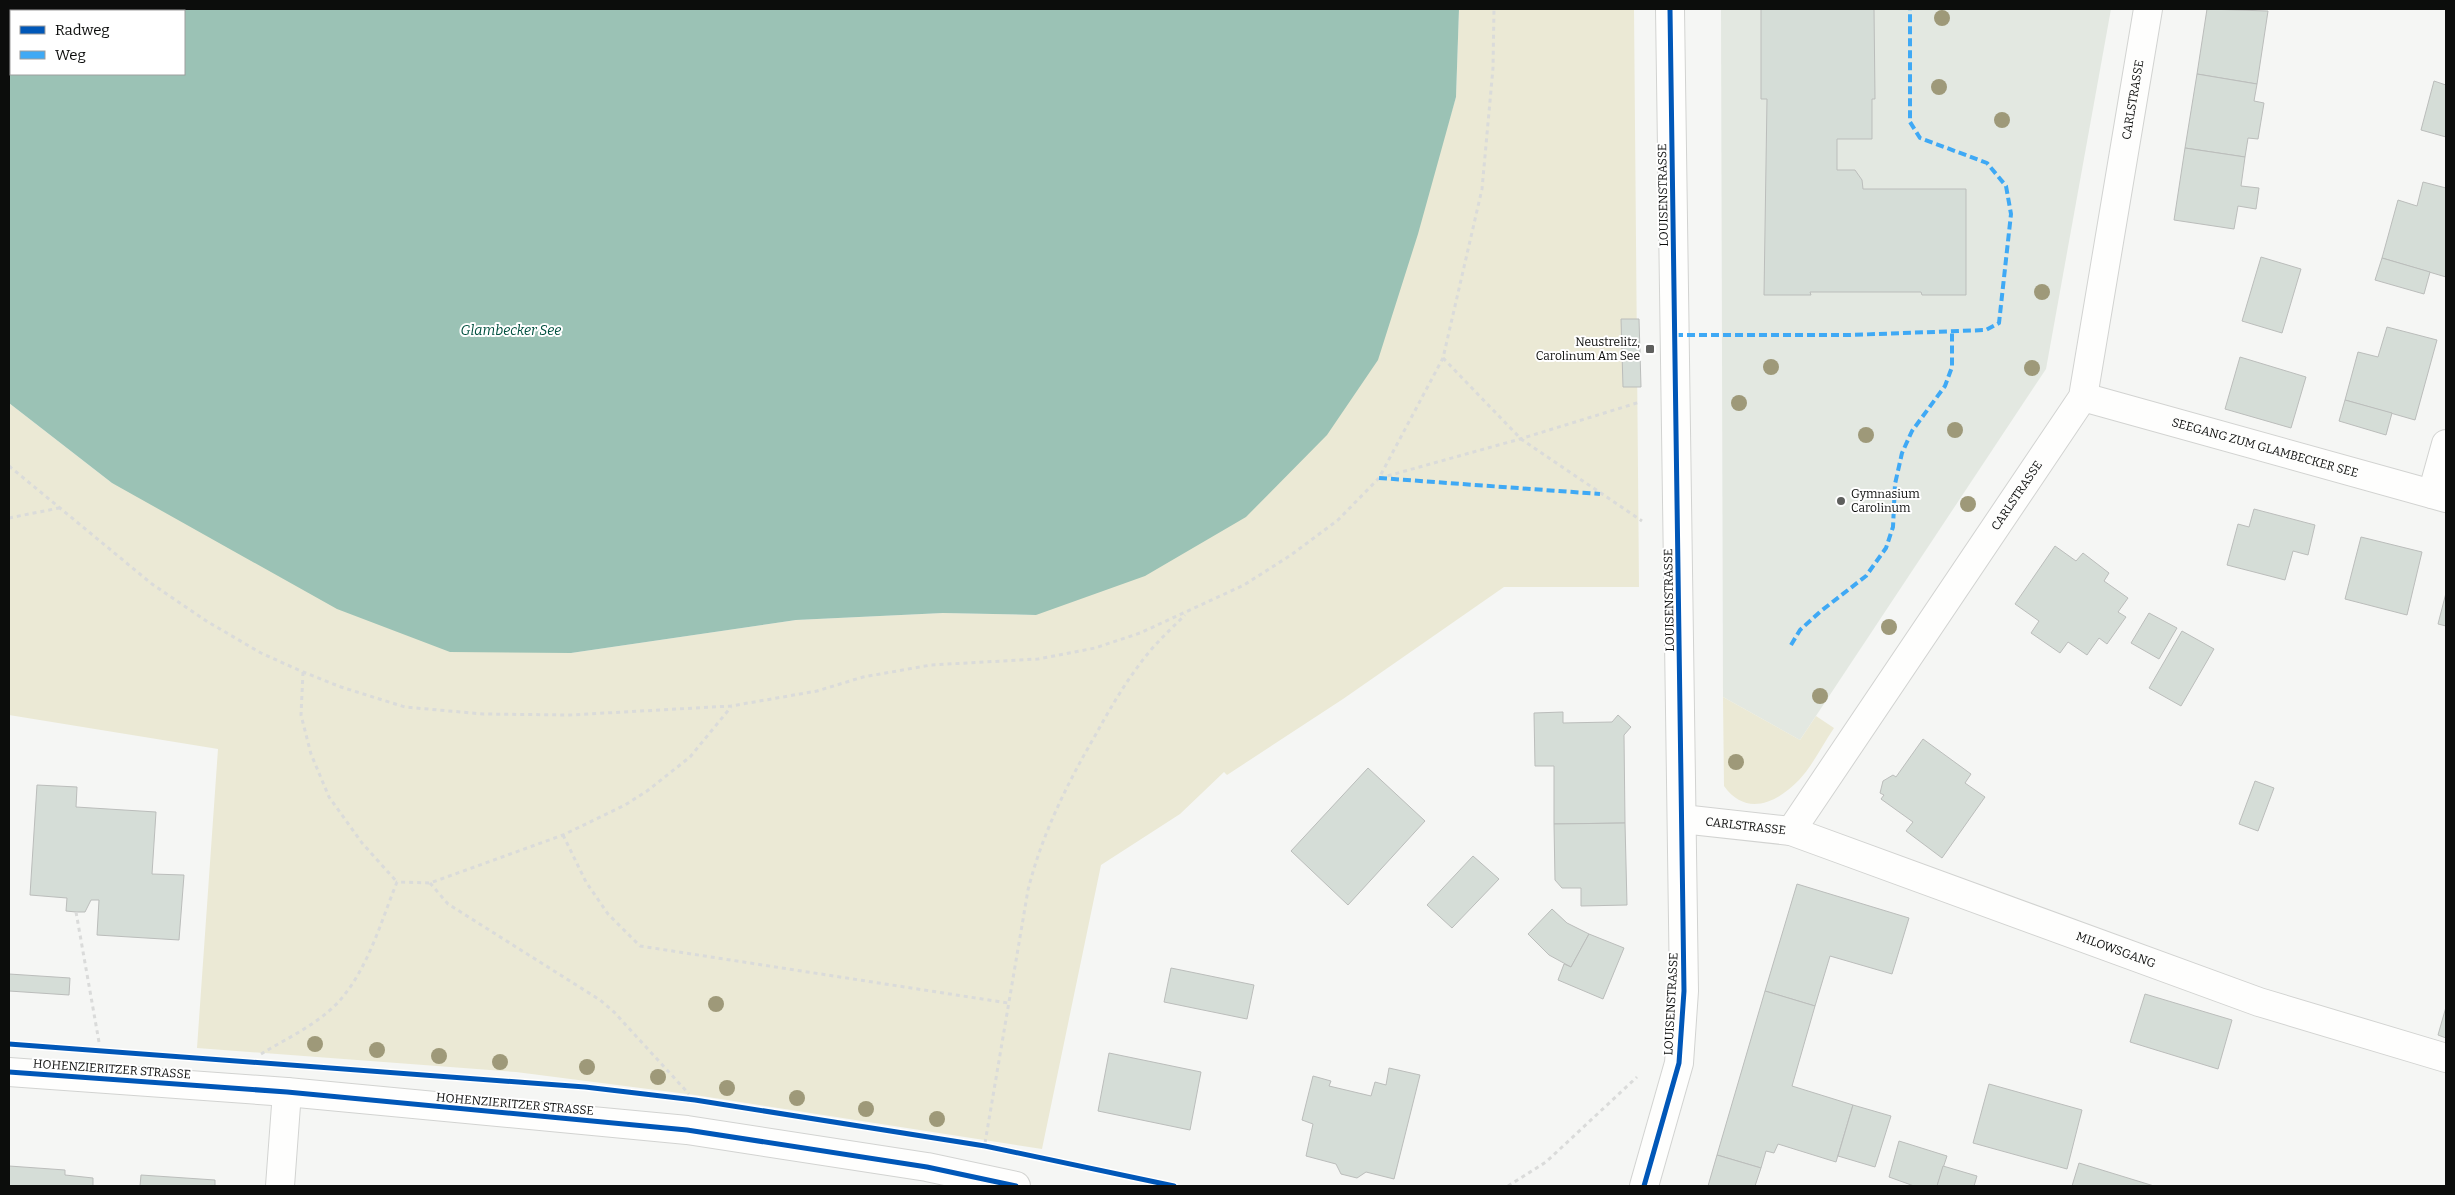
<svg xmlns="http://www.w3.org/2000/svg" width="2455" height="1195" viewBox="0 0 2455 1195" font-family="Bitter,serif">
<rect width="100%" height="100%" fill="#f5f6f4"/>
<path fill="#e3e8e1" d="M1721 9H2111L2046 369 1800 740 1723 697Z"/>
<g fill="#ebe9d5">
<path d="M1459 9H1634L1639 587H1504L1343 699 1227 775 1224 772 1180 814 1101 865 1042 1149 695 1095 516 1072 197 1048 218 749 9 715V403L112 483 571 653 796 620 943 613 1036 615 1437 161 1456 97Z"/>
<path d="M1723 697 1800 740 1816 716 1834 728C1823 744 1813 765 1799 780 1777 803 1746 817 1724 786Z"/>
</g>
<path fill="#9bc2b5" fill-rule="evenodd" d="M9 9H1459L1456 97 1418 234 1378 360 1327 435 1246 517 1145 576 1036 615 943 613 796 620 571 653 450 652 337 609 112 483 9 403ZM11 11H184V74H11Z"/>
<g fill="#d5ddd7" stroke="#bbbdbb">
<path d="M1761 9H1874L1875 99H1872V139H1837V170H1855L1862 180 1863 189H1966V295H1922L1921 292H1810L1811 295H1764L1767 99H1761Z"/>
<path d="M2207 9 2268 11 2257 84 2197 74Z"/>
<path d="M2197 74 2257 84 2254 101 2264 103 2258 139 2248 138 2245 157 2185 148Z"/>
<path d="M2434 81 2446 85V137L2421 130Z"/>
<path d="M2185 148 2245 157 2241 186 2259 188 2256 209 2238 206 2234 229 2174 220Z"/>
<path d="M2423 182 2446 188V277L2382 258 2398 200 2417 206Z"/>
<path d="M2261 257 2301 269 2282 333 2242 321Z"/>
<path d="M2382 258 2430 272 2424 294 2375 280Z"/>
<path d="M1621 319H1639L1641 387H1623Z"/>
<path d="M2387 327 2437 340 2415 420 2345 400 2358 352 2378 357Z"/>
<path d="M2240 357 2306 377 2291 428 2225 409Z"/>
<path d="M2345 400 2392 413 2386 435 2339 421Z"/>
<path d="M2254 509 2315 525 2308 555 2293 551 2285 580 2227 565 2238 524 2249 527Z"/>
<path d="M2361 537 2422 552 2407 615 2345 599Z"/>
<path d="M2055 546 2076 561 2083 553 2109 573 2104 581 2128 598 2118 612 2126 617 2107 644 2099 638 2087 655 2068 642 2060 653 2031 633 2039 621 2015 604Z"/>
<path d="M2446 593V626L2438 624Z"/>
<path d="M2149 613 2177 628 2159 659 2131 643Z"/>
<path d="M2182 631 2214 649 2181 706 2149 688Z"/>
<path d="M1563 712V723L1612 722 1618 715 1631 727 1624 735 1625 823 1554 824V766H1535L1534 713Z"/>
<path d="M1923 739 1971 774 1965 783 1985 797 1942 858 1906 831 1913 822 1881 799 1884 795 1880 793 1883 781 1893 775 1896 777Z"/>
<path d="M1368 768 1425 821 1348 905 1291 851Z"/>
<path d="M2255 781 2274 788 2258 831 2239 824Z"/>
<path d="M37 785 77 787 76 807 156 812 152 874 184 875 179 940 97 935 99 900H91L85 912H76L66 911 67 898 30 895Z"/>
<path d="M1625 823 1627 905 1581 906V888H1562L1555 880 1554 824Z"/>
<path d="M1473 856 1499 879 1452 928 1427 905Z"/>
<path d="M1797 884 1909 918 1892 974 1830 956 1815 1006 1765 991Z"/>
<path d="M1552 909 1567 923 1589 934 1571 967 1549 955 1528 934Z"/>
<path d="M1589 934 1624 948 1603 999 1558 980 1564 964 1571 967Z"/>
<path d="M1171 968 1254 985 1247 1019 1164 1002Z"/>
<path d="M9 974 70 978 69 995 9 991Z"/>
<path d="M1765 991 1815 1006 1792 1086 1853 1105 1836 1162 1778 1144 1774 1153 1766 1151 1761 1168 1717 1155Z"/>
<path d="M2145 994 2232 1020 2218 1069 2130 1042Z"/>
<path d="M2446 1007V1038L2438 1035Z"/>
<path d="M1109 1053 1201 1072 1190 1130 1098 1111Z"/>
<path d="M1389 1068 1420 1075 1394 1179 1366 1172 1357 1178 1341 1174 1336 1164 1306 1156 1313 1124 1302 1120 1313 1076 1331 1081 1329 1086 1371 1096 1375 1082 1386 1085Z"/>
<path d="M1989 1084 2082 1110 2067 1169 1973 1143Z"/>
<path d="M1853 1105 1891 1116 1875 1167 1838 1156Z"/>
<path d="M1899 1141 1947 1156 1937 1186H1914L1889 1177Z"/>
<path d="M1717 1155 1761 1168 1755 1186H1708Z"/>
<path d="M2079 1163 2154 1186H2072Z"/>
<path d="M9 1166 65 1170V1175L93 1178V1186H9Z"/>
<path d="M1943 1166 1977 1176 1974 1186H1937Z"/>
<path d="M141 1175 215 1180V1186H140Z"/>
</g>
<g fill="none" stroke-linecap="round" stroke-linejoin="round">
<defs>
<g id="minor">
<path id="s1" d="M2083 397 2446 498"/>
<path d="M2432 494 2446 444"/>
<path id="s2" d="M1682 819 1791 831 2083 397 2148 9"/>
<path id="s3" d="M1791 831 2259 1002 2446 1058"/>
<path d="M9 1072 287 1092 687 1130 927 1167 1016 1186"/>
<path d="M280 1186 287 1092"/>
<path d="M1644 1186 1679 1063 1684 991 1670 9"/>
</g>
</defs>
<use href="#minor" stroke="#d2d3d1" stroke-width="30"/>
<g stroke="#dadbda" stroke-width="3" stroke-dasharray="4 4" stroke-linecap="butt">
<path d="M1443 358 1521 439 1642 521"/>
<path d="M9 466 152 584 208 622 261 653 303 672 341 687 405 707 483 714 570 715 731 706 817 691 863 677 931 665 1038 659 1095 648 1140 633 1244 585 1291 555 1338 520 1379 478 1443 358 1482 189 1493 68 1494 9"/>
<path d="M1380 478 1520 439 1640 402"/>
<path d="M9 518 59 508"/>
<path d="M303 672 301 715 311 754 329 797 362 843 397 882"/>
<path d="M563 835 586 882 608 914 640 946 1008 1003"/>
<path d="M430 883 448 904 600 1000 614 1012 689 1094"/>
<path d="M76 912 99 1042"/>
<path d="M261 1054C289 1037 325 1021 345 994 370 962 382 919 397 882L430 883 563 835 625 805 647 791 690 757 731 707"/>
<path d="M985 1143 1028 890C1042 834 1067 784 1096 734 1112 705 1129 676 1150 651 1161 638 1173 627 1185 615"/>
<path d="M1037 1157 1174 1186"/>
<path d="M1508 1186 1546 1162 1637 1077"/>
</g>
<use href="#minor" stroke="#fefefd" stroke-width="28"/>
<g stroke="#3fa9f5" stroke-width="4" stroke-dasharray="8 4" stroke-linecap="butt">
<path d="M1675 335H1850L1986 330 1999 323 2011 214 2006 186 1987 163 1920 138 1910 122V9"/>
<path d="M1379 478 1600 494"/>
<path d="M1791 645 1800 630 1821 611 1866 576 1886 548 1893 527 1895 484 1902 453 1912 431 1945 386 1952 367V331"/>
</g>
<defs>
<g id="cycleway">
<path d="M9 1044 585 1087 695 1100 985 1146 1174 1186"/>
<path d="M9 1072 287 1092 687 1130 927 1167 1016 1186"/>
<path d="M1644 1186 1679 1063 1684 991 1670 9"/>
</g>
</defs>
<use href="#cycleway" stroke="#fff" stroke-width="8"/>
<use href="#cycleway" stroke="#0057b8" stroke-width="5"/>
</g>
<g fill="#9e9979">
<circle cx="1942" cy="18" r="8"/>
<circle cx="1939" cy="87" r="8"/>
<circle cx="2002" cy="120" r="8"/>
<circle cx="2042" cy="292" r="8"/>
<circle cx="1771" cy="367" r="8"/>
<circle cx="2032" cy="368" r="8"/>
<circle cx="1739" cy="403" r="8"/>
<circle cx="1955" cy="430" r="8"/>
<circle cx="1866" cy="435" r="8"/>
<circle cx="1968" cy="504" r="8"/>
<circle cx="1889" cy="627" r="8"/>
<circle cx="1820" cy="696" r="8"/>
<circle cx="1736" cy="762" r="8"/>
<circle cx="716" cy="1004" r="8"/>
<circle cx="315" cy="1044" r="8"/>
<circle cx="377" cy="1050" r="8"/>
<circle cx="439" cy="1056" r="8"/>
<circle cx="500" cy="1062" r="8"/>
<circle cx="587" cy="1067" r="8"/>
<circle cx="658" cy="1077" r="8"/>
<circle cx="727" cy="1088" r="8"/>
<circle cx="797" cy="1098" r="8"/>
<circle cx="866" cy="1109" r="8"/>
<circle cx="937" cy="1119" r="8"/>
</g>
<g fill="#5e5f5d" stroke="#fff" stroke-width="2">
<rect x="1645" y="344" width="10" height="10" rx="2.5"/>
<circle cx="1841" cy="501" r="5"/>
</g>
<g text-anchor="middle" dominant-baseline="central" stroke-width="4" stroke-linejoin="round" paint-order="stroke">
<g font-size="12" fill="#0c0d0c" stroke="#fff">
<text stroke="none"><textPath href="#s2" startOffset="934">CARLSTRASSE</textPath></text>
<text transform="translate(1663 195) rotate(-91)">LOUISENSTRASSE</text>
<text stroke="none"><textPath href="#s1" startOffset="189">SEEGANG ZUM GLAMBECKER SEE</textPath></text>
<text stroke="none"><textPath href="#s2" startOffset="514">CARLSTRASSE</textPath></text>
<text transform="translate(1669 600) rotate(-91)">LOUISENSTRASSE</text>
<text stroke="none"><textPath href="#s2" startOffset="64">CARLSTRASSE</textPath></text>
<text stroke="none"><textPath href="#s3" startOffset="346">MILOWSGANG</textPath></text>
<text transform="translate(1671 1004) rotate(-87)">LOUISENSTRASSE</text>
<text transform="translate(112 1069) rotate(4)">HOHENZIERITZER STRASSE</text>
<text transform="translate(515 1104) rotate(5)">HOHENZIERITZER STRASSE</text>
</g>
<g font-size="12" fill="#0c0d0c" stroke="#fff" text-anchor="end">
<text x="1640" y="342">Neustrelitz,<tspan x="1640" dy="14">Carolinum Am See</tspan></text>
<text x="1851" y="494" text-anchor="start">Gymnasium<tspan x="1851" dy="14">Carolinum</tspan></text>
</g>
<g font-size="14" font-style="italic" fill="#00503f" stroke="#fff">
<text x="511" y="330">Glambecker See</text>
</g>
</g>
<rect width="2455" height="1195" fill="none" stroke="#0c0d0c" stroke-width="20"/>
<rect x="10" y="10" width="175" height="65" fill="#ffffff" stroke="#9e9e9e"/>
<rect x="20" y="26" width="25" height="8" fill="#0057b8" stroke="#9e9e9e"/>
<text x="55" y="35" font-size="15" fill="#0c0d0c">Radweg</text>
<rect x="20" y="51" width="25" height="8" fill="#3fa9f5" stroke="#9e9e9e"/>
<text x="55" y="60" font-size="15" fill="#0c0d0c">Weg</text>
</svg>
